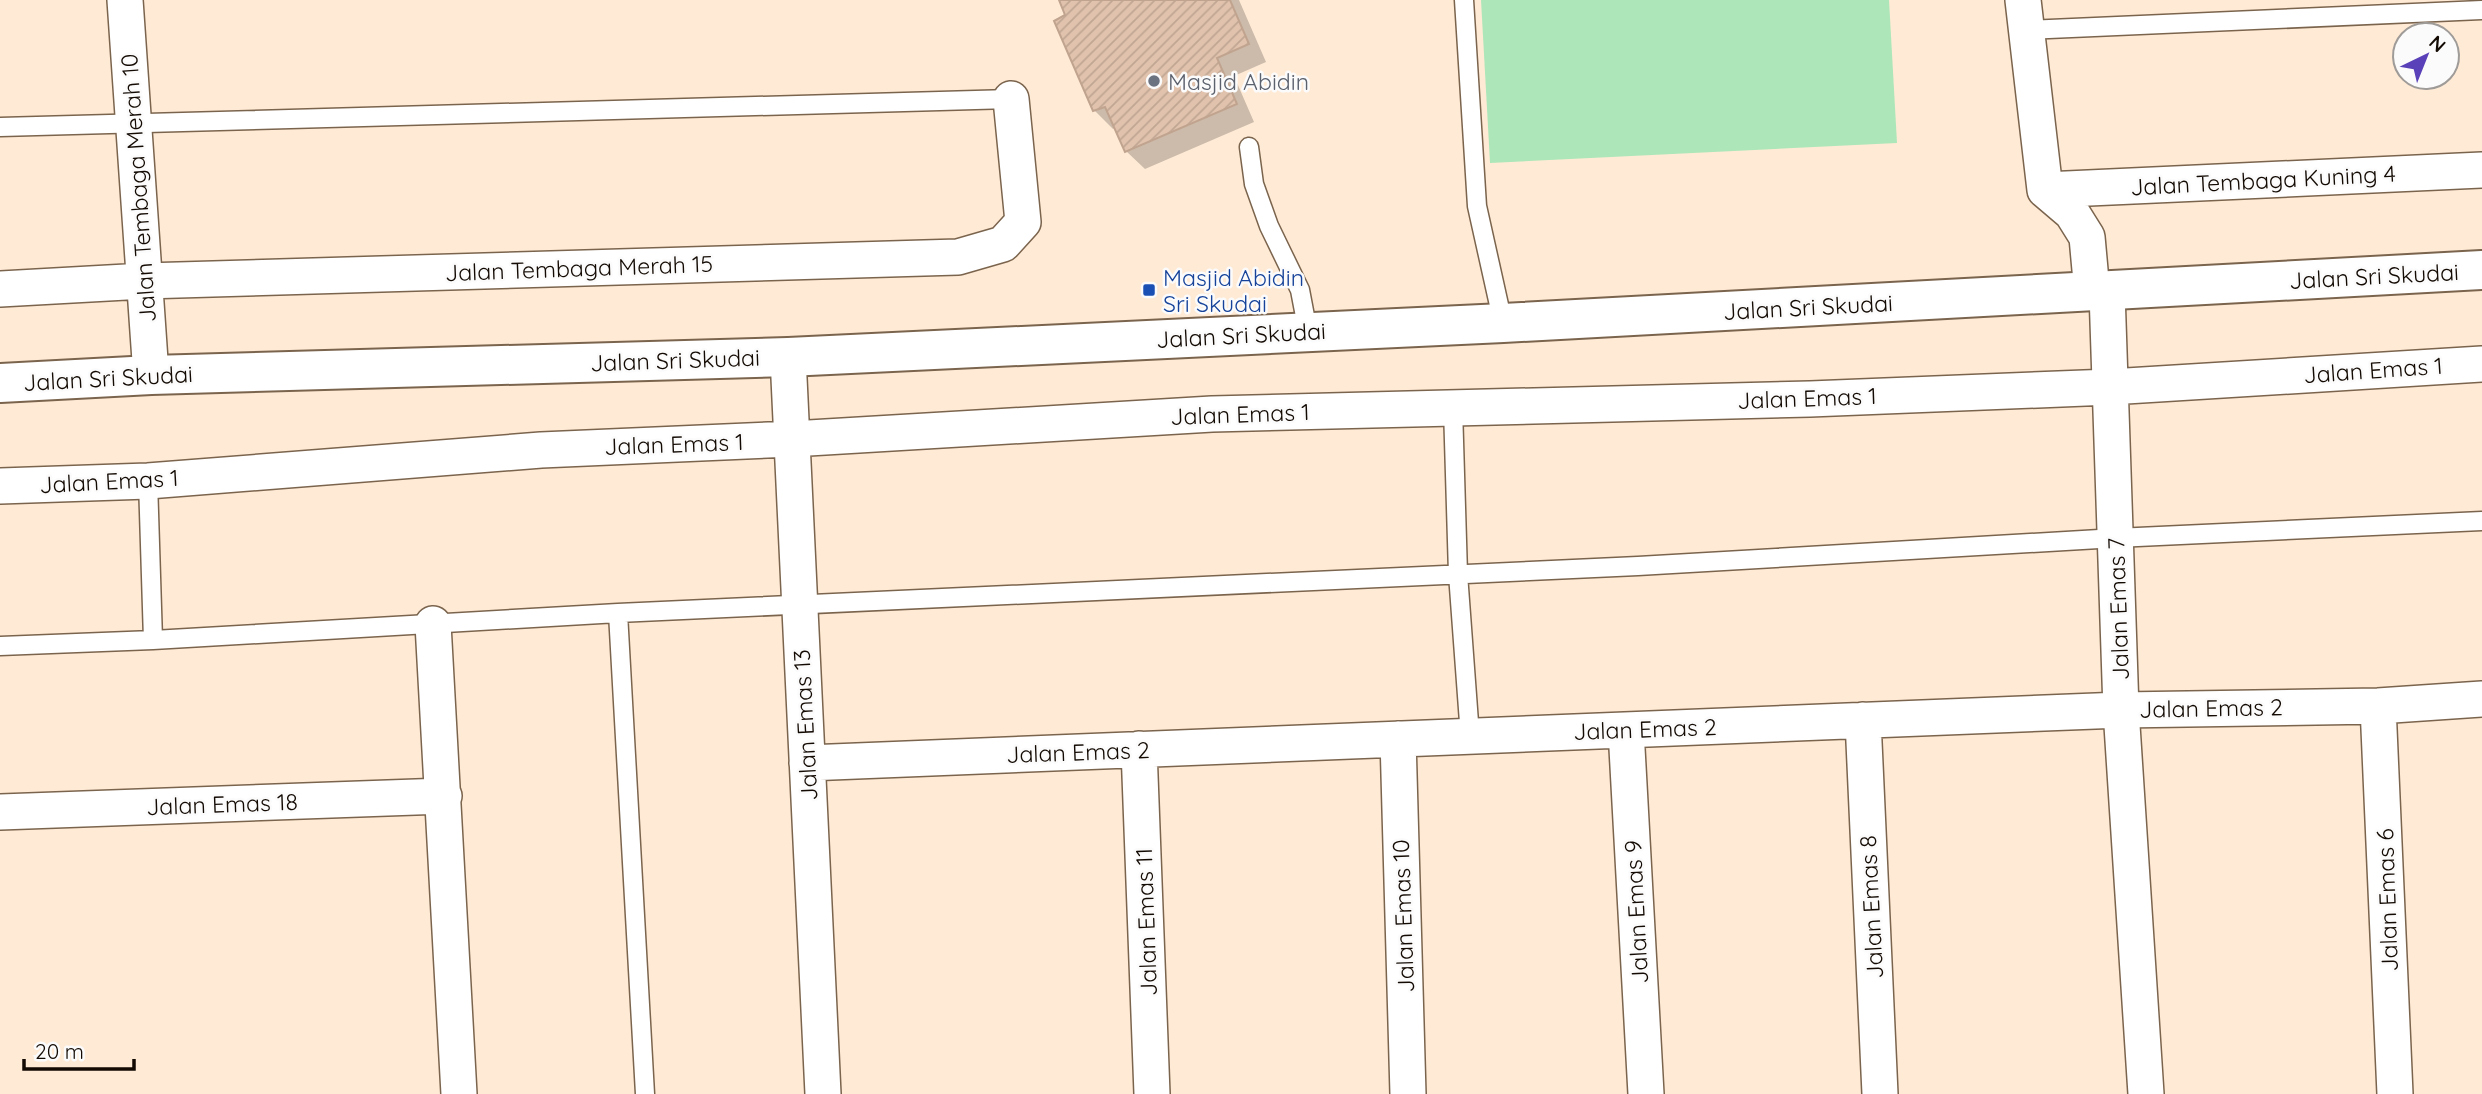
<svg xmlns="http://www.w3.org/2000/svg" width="2482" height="1094" font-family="Quicksand,sans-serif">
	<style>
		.green { fill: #ade7b9 }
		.shadow { fill: #0003 }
		.building { fill: url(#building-hatch); stroke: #c1a48f; stroke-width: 2 }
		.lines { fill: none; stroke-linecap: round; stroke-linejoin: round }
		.service-casing { stroke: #7b644d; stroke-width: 21 }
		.minor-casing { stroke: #7b644d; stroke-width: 38 }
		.tertiary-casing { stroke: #7b644d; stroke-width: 42 }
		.service { stroke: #fff; stroke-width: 18 }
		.minor { stroke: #fff; stroke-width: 35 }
		.tertiary { stroke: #fff; stroke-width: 38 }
		.worship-dot { fill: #6b7280; stroke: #fbfbfb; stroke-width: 2.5 }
		.transit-dot { fill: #1a4fb4; stroke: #fbfbfb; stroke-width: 2.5 }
		.labels { text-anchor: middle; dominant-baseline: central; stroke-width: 5; stroke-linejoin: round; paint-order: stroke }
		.worship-label { font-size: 23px; fill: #5b616d; stroke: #fbfbfb; text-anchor: start }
		.street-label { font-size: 23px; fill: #130a03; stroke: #fbfbfb }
		.transit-label { font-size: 23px; fill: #164399; stroke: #fbfbfb; text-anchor: start }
	</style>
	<defs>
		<pattern id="building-hatch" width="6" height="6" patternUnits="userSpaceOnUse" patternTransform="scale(1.75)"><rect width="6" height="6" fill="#e1c3ad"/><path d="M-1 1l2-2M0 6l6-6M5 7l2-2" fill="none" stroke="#c0a693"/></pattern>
	</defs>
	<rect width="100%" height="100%" fill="#ffead5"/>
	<path class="green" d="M 1481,0 L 1889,0 L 1897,143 L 1490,163 Z"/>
	<path class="shadow" d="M 1062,0 L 1239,0 L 1266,62 L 1234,76 L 1254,122 L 1145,169 L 1126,151 L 1116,127 L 1113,129 L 1094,110 Z"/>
	<path class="building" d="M 1059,0 L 1230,0 L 1249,44 L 1217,58 L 1237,104 L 1125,152 L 1105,107 L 1093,111 L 1054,21 L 1065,15 Z"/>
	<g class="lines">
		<defs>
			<path id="service" d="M 1464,0 L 1477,206 L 1503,323
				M 2027,30 L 2482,10
				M 0,127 L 1011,99
				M 1249,147 L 1254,184 L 1269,226 L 1300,290 L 1308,332
				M 1453,408 L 1458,574 L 1470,736
				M 148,481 L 153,640
				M 618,613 L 645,1094
				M 0,646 L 153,640 L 618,613 L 1638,566 L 2116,538 L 2482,521"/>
			<path id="minor" d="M 125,0 L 151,375
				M 2023,0 L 2045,190 L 2072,213 L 2087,237 L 2092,292
				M 2045,190 L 2482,170
				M 0,289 L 144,281 L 958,257 L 1003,244 L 1023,222 L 1011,99
				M 2107,292 L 2121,710 L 2146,1094
				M 788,357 L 823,1094
				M 0,486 L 148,481 L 541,450 L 792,439 L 1212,414 L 1810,399 L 2110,387 L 2482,364
				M 433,624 L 459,1094
				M 2378,706 L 2395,1094
				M 1863,720 L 1880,1094
				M 1626,730 L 1646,1094
				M 1398,739 L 1408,1094
				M 1139,749 L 1152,1094
				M 807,763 L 2121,710 L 2378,706 L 2482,699
				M 0,812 L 444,796"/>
			<path id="tertiary" d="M 0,383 L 151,375 L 788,357 L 1503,323 L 2482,270"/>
		</defs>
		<use href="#service" class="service-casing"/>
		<use href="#minor" class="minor-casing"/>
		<use href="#tertiary" class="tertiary-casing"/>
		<use href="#service" class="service"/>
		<use href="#minor" class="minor"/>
		<use href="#tertiary" class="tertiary"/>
	</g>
	<circle class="worship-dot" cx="1154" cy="81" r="7"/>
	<rect class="transit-dot" x="1142" y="283" width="14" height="14" rx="3.5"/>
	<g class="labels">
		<g class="worship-label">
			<text x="1168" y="81">Masjid Abidin</text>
		</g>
		<g class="street-label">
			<text transform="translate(2263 180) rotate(-3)">Jalan Tembaga Kuning 4</text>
			<text transform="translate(138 188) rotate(-94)">Jalan Tembaga Merah 10</text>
			<text transform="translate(579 268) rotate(-2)">Jalan Tembaga Merah 15</text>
			<text transform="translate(2374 276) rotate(-3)">Jalan Sri Skudai</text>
			<text transform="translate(1808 307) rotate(-3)">Jalan Sri Skudai</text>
			<text transform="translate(1241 335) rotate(-3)">Jalan Sri Skudai</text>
			<text transform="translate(675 360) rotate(-2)">Jalan Sri Skudai</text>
			<text transform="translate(2373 370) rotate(-4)">Jalan Emas 1</text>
			<text transform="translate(108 378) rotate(-3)">Jalan Sri Skudai</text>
			<text transform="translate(1807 398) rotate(-2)">Jalan Emas 1</text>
			<text transform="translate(1240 414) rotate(-2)">Jalan Emas 1</text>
			<text transform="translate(674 444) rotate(-2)">Jalan Emas 1</text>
			<text transform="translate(109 481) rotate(-3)">Jalan Emas 1</text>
			<text transform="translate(2118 609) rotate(-92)">Jalan Emas 7</text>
			<text transform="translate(2211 708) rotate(-1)">Jalan Emas 2</text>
			<text transform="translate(805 725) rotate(-93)">Jalan Emas 13</text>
			<text transform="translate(1645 729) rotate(-2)">Jalan Emas 2</text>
			<text transform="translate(1078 752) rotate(-2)">Jalan Emas 2</text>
			<text transform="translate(222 804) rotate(-2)">Jalan Emas 18</text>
			<text transform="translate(2387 900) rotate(-92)">Jalan Emas 6</text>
			<text transform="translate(1871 907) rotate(-93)">Jalan Emas 8</text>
			<text transform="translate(1636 912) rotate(-93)">Jalan Emas 9</text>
			<text transform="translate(1403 916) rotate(-92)">Jalan Emas 10</text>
			<text transform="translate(1146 922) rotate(-92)">Jalan Emas 11</text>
		</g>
		<g class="transit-label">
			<text x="1163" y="277">Masjid Abidin<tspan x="1163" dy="26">Sri Skudai</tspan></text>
		</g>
	</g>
	<g transform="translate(2426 56) rotate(43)"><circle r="33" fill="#fbfbfb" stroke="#9e9b98" stroke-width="2"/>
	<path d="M0-5L12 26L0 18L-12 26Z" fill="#5b41b9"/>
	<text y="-10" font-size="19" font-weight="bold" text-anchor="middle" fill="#130a03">N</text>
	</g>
	<path d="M24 1059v10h110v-10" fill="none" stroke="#130a03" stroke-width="3.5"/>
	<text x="35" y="1059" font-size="21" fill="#130a03" stroke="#fbfbfb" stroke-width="5" paint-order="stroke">20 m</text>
</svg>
